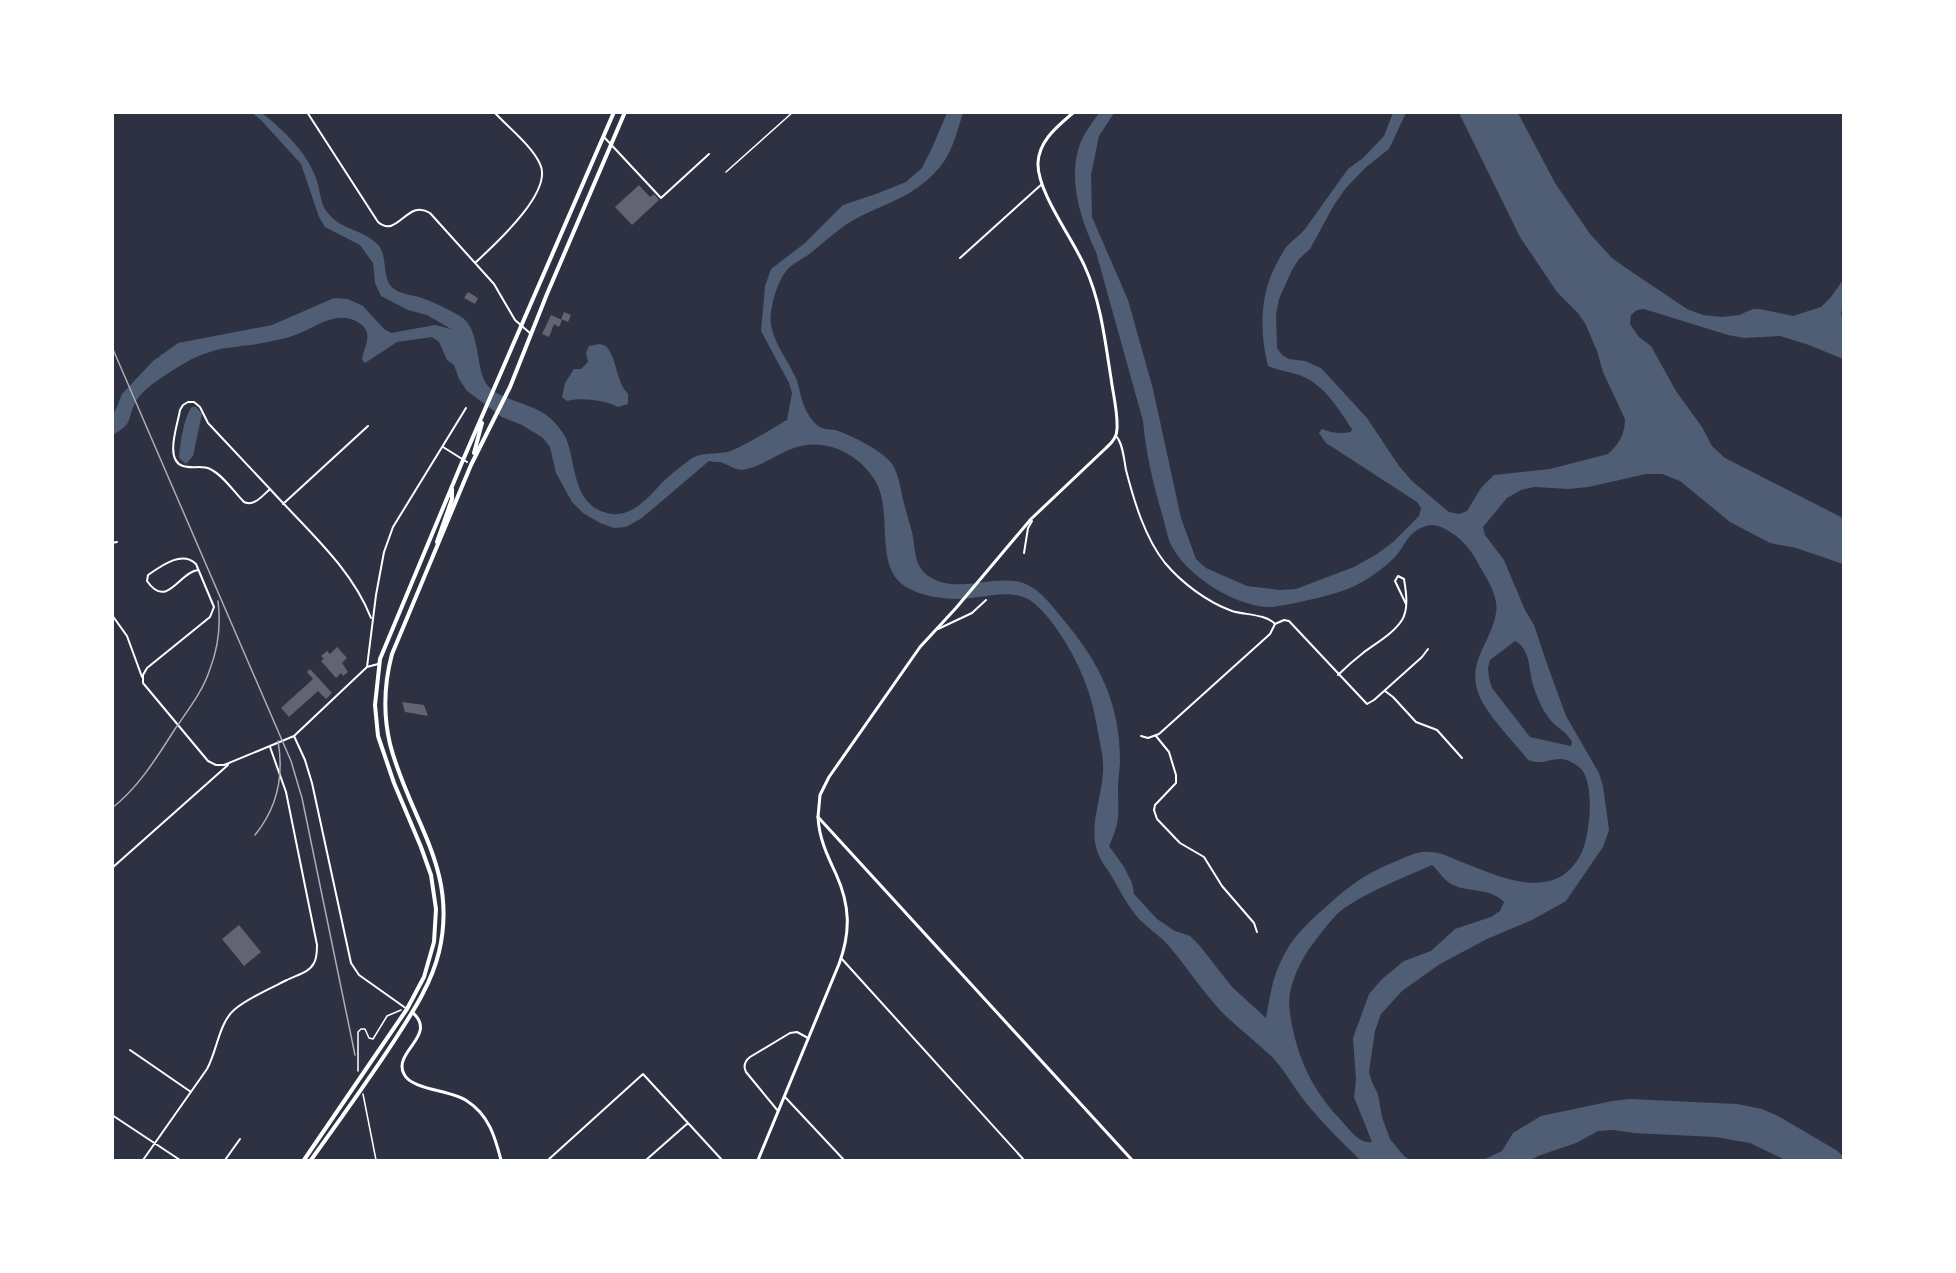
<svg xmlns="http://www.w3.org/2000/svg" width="1956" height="1273" font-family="Jost,sans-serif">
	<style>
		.water { fill: #4f5d75; fill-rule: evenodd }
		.building { fill: #626471 }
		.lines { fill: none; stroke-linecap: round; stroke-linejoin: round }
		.path { stroke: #fff; stroke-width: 1.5 }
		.service { stroke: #fff; stroke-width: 1.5 }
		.minor { stroke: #fff; stroke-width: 2 }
		.tertiary { stroke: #fff; stroke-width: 3 }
		.secondary { stroke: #fff; stroke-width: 3 }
		.trunk { stroke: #fff; stroke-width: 4 }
		.rail { stroke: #abadb3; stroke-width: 1.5 }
	</style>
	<rect width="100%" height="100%" fill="#2d3142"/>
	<path class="water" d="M 252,113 L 262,113 C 284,131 306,151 316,178 C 320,188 320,204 327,212 C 341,231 365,229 379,246 C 387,257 383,275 390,285 C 397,294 409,294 419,297 C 433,302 448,309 460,316 C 482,329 474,369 488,386 C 502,402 539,403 555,423 C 559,427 563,433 566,438 C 577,466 572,508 612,514 C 635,517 652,492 667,478 C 673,472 681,467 688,461 C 701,451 712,455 727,452 C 740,449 773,428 787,420 L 792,393 L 789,383 L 761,331 L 765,286 L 771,269 L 805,243 L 843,205 L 876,194 L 906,182 L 922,168 L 932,148 L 947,113 L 963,113 C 957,131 952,154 939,168 C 916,195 892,201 861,216 C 842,225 825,242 808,255 C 801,260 792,264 787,270 C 778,280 773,299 771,312 C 767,335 787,358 796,378 C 800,389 801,402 807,412 C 810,418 815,424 820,427 C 825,430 830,429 835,430 C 851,435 882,450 892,464 C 900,476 901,494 905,507 C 907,516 910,524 912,532 C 916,550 913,566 930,577 C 956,594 991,575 1020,582 C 1037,586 1052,605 1062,618 C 1099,662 1120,702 1120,761 C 1120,770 1118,778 1118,787 C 1118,814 1121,820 1109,846 L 1124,867 L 1132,883 L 1134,894 L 1157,919 L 1175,931 L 1190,936 L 1200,946 L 1232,987 L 1266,1018 C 1271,992 1272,977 1285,953 C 1295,934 1311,920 1327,906 C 1351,884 1368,872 1399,860 C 1409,856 1418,851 1429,852 C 1440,852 1450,857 1459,861 C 1489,872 1528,893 1560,877 C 1568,873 1577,862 1581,854 C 1590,836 1596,780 1579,767 C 1556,749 1549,768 1528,760 C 1515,743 1486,714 1479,695 C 1466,662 1491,643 1496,613 C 1499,598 1488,580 1480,567 C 1474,555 1466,543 1455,535 C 1447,530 1436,522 1426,526 C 1407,532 1406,545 1395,557 C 1383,569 1366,581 1350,588 C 1337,594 1280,608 1266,607 C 1232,604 1187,576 1171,545 C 1167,536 1165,524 1162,514 C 1153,484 1146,453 1143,421 L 1096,252 C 1081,220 1067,180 1080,144 C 1084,133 1093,122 1099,113 L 1114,113 L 1099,136 L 1091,175 L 1092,217 L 1128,300 L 1153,389 L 1181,518 L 1196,559 L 1206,568 L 1247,586 L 1280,590 L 1296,589 L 1354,567 L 1377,554 L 1393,542 L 1419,516 L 1421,508 L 1417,502 L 1326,443 L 1319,433 L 1322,429 C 1332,433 1340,434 1351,432 L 1352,429 C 1339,410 1326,387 1304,377 C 1292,372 1280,371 1268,366 C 1259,331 1260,292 1278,261 C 1281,256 1284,249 1288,245 C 1294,239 1300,235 1305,229 L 1348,169 L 1363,158 L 1384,136 L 1393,113 L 1406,113 L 1389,149 L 1365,168 L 1346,188 L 1334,205 L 1310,249 L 1299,259 L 1292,270 L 1279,299 L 1276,314 L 1277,348 L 1282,355 L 1289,359 L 1305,361 L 1321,368 L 1367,418 L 1399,466 L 1412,481 L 1449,512 L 1459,514 L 1467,511 L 1481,488 L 1494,475 L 1550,469 L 1608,454 C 1619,444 1625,434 1625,419 L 1603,372 L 1597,351 L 1585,323 L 1577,312 L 1557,292 L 1520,237 L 1459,113 L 1518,113 L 1555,183 L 1590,234 L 1612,258 L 1626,268 L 1687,309 L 1703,315 L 1722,317 L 1739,315 L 1753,309 L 1760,309 L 1793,316 L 1821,307 L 1831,297 L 1843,280 L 1843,307 L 1841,313 L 1843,321 L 1843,359 L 1809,345 L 1780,336 L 1744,338 L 1728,335 L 1644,309 L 1637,310 L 1631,315 L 1630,324 L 1639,337 L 1651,346 L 1676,391 L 1702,427 L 1712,446 L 1725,458 L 1843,518 L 1843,564 L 1796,548 L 1770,543 L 1730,522 L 1680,481 L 1662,474 L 1646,474 L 1588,487 L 1569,489 L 1534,487 L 1521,490 L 1507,498 L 1483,527 L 1485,535 L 1504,560 L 1525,610 L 1534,625 L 1546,661 L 1566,716 L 1599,773 L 1603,786 L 1609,830 L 1603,847 L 1566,901 L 1532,920 L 1487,939 L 1440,964 L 1402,991 L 1381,1014 L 1375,1031 L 1369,1072 L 1372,1082 L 1378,1094 L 1382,1117 L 1390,1139 L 1404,1156 L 1410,1160 L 1360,1160 C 1341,1141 1321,1122 1303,1099 C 1293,1086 1285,1071 1274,1059 C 1254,1039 1230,1023 1213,1002 C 1197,984 1184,963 1168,945 C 1159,935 1148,928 1139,919 C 1126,904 1119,888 1109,872 C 1106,867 1102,863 1100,858 C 1086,830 1102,801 1103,771 C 1104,758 1100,745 1098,732 C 1096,722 1094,710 1091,700 C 1083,669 1059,625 1035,604 C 1014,586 985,598 960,599 C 942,599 921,596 906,587 C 872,566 895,510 874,479 C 858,454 827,438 797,447 C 780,452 764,465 747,469 C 736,472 730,465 720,462 C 717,462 713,462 709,461 L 642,518 L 626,527 L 614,528 L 600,523 L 583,513 L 572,502 L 556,473 L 550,447 L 543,438 L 522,425 L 502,417 L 467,391 L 459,379 L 454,365 L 447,360 L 439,342 L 432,337 L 397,342 L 365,363 L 362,360 C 363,349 373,336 363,326 C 356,319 346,317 337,318 C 319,321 304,334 286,338 C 271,341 256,345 241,346 C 230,348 220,348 210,352 C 192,357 176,368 161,378 C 152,384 140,393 135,403 C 126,422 134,422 113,435 L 113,414 L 117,407 L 122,394 L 153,361 L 178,343 L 272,325 L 334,298 L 348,299 L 363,306 L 384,329 L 391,333 L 435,325 L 451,329 L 427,315 L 408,310 L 381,296 L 375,283 L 373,263 L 360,245 L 325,227 L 319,217 L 301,164 L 260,119 ZM 1515,641 C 1532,650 1528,672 1534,688 C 1538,700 1544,713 1552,722 C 1559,729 1567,732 1572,742 L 1571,746 L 1530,737 L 1492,688 L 1489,678 L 1488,668 L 1490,660 ZM 1432,865 C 1440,872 1443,880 1453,885 C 1471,893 1489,887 1504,902 L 1500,911 L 1491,917 L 1455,929 L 1431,951 L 1404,961 L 1382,979 L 1369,994 L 1353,1038 L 1356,1080 L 1354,1097 L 1372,1142 C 1359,1145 1347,1126 1338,1117 C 1313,1090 1299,1061 1292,1025 C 1290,1014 1288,1003 1290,993 C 1294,972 1305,953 1318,937 C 1327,926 1335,914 1346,907 C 1373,889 1403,878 1432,865 Z
		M 600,344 L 606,346 C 618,360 615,380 628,394 L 628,404 L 618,407 C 606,400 580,397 567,401 L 562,397 L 565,383 L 574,369 L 581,369 L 588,362 L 586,353 L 589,346 Z
		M 192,407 L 196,407 L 202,414 L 193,456 L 186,464 L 179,458 C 180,445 184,416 192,407 Z
		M 1630,1099 L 1737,1104 L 1762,1109 L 1778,1116 L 1836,1150 L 1843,1156 L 1843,1160 L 1785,1160 L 1750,1143 L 1715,1137 L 1634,1133 L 1613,1130 L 1598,1131 L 1576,1143 L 1538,1156 L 1531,1160 L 1483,1160 L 1502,1151 L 1513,1133 L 1541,1116 L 1612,1101 Z"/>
	<path class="building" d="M 639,185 L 650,197 L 654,194 L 659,200 L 632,225 L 615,207 Z
		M 468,292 L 478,298 L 475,304 L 464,298 Z
		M 564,312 L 571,315 L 568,322 L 561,319 Z
		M 551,315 L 562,320 L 559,327 L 554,324 L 549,337 L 542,334 Z
		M 337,647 L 347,658 L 342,663 L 348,672 L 343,676 L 341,673 L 336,678 L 321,661 L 324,659 L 321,656 L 327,651 L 330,654 Z
		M 310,669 L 332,693 L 326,699 L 318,691 L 289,717 L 281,708 L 313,679 L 307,672 Z
		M 402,702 L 424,705 L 428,716 L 405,712 Z
		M 239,925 L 261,952 L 244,966 L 222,939 Z"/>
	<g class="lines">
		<path class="path" d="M 358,1071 L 358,1032 L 361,1029 L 365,1029 L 369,1038 L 373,1039 L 387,1016 L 401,1010
			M 363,1094 L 376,1160"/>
		<path class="service" d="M 726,172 L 793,112"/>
		<path class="minor" d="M 307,112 L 378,222 C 398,239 407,198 430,213 L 494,284 L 515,320 L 531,334
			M 604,137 L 661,198 L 709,154
			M 960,258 L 1042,184
			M 475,263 C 494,245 554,192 540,164 C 532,146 508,127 494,112
			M 188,402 L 194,402 L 200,407 L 208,423 L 270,489 C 262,496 254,507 244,502 C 234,492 223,475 210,469 C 202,465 192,469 183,466 C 164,460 178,424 180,410 L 183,405 Z
			M 1116,436 C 1123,443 1124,460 1126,470 C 1134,501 1145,538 1165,563 C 1182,583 1207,602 1232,611 C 1245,615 1266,614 1275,624 L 1270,634 L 1159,734 L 1148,738 L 1141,736
			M 443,447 L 467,462
			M 270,489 C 306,529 351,567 371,618
			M 283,504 L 368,426
			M 112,543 L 117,542
			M 1024,553 L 1028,528 L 1032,521
			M 198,570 C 179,572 167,610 147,581 L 148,575 C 161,566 182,550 196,564 L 214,607 L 210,617 L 147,668 L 143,675 L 143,683 L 208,761 L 216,765 L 224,765 L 294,736 L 367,667 L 376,595 L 384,552 L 393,527 L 466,408
			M 112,615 L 127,636 L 142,677
			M 1275,624 L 1284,620 L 1289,621 L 1367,704 L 1374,700 L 1422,657 L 1428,649
			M 938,629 L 972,613 L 986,600
			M 367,667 L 378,664
			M 1338,675 C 1346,667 1354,660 1363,653 C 1376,643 1393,634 1402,620 C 1409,609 1406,591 1404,579 L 1398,576 L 1395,581 L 1406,604
			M 1385,691 L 1393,697 L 1416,722 L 1437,730 L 1462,758
			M 294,736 L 305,760 L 312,783 L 351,963 L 359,975 L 407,1009
			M 1156,736 L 1169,752 L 1176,775 L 1176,783 L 1155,805 L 1154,810 L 1157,819 L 1180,843 L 1204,857 L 1222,886 L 1254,923 L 1257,932
			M 112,868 L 228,765
			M 841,958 L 1024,1160
			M 130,1050 L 191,1092
			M 785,1097 L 844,1160
			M 778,1111 L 746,1072 C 743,1066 745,1061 750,1057 L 790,1033 L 797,1032 L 808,1038
			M 112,1115 L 180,1160
			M 143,1160 L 207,1069 C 217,1051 219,1023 234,1010 C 246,999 271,988 287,980 C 296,975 309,973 314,963 C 317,958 317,951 317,945 L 286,792 L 270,747
			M 225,1160 L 240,1139
			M 548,1160 L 643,1074 L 722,1160
			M 646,1160 L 688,1123"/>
		<path class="tertiary" d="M 412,1012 C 439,1035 392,1052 404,1074 C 411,1090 452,1090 467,1101 C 489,1115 495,1137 501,1160
			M 758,1160 L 839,964 C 851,932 850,905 836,874 C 827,855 819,838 818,817"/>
		<path class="secondary" d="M 1074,112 C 1058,126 1039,140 1038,163 C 1037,192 1073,239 1085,267 C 1101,302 1105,341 1111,378 C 1113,394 1118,412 1117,429 C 1117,437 1112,443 1106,448 L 1031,519 L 956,608 L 920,647 L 829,777 L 820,795 L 818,817 L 1132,1160"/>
		<path class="trunk" d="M 474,453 L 482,423
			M 437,542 L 452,499 L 452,489
			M 304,1160 L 407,1009 L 424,977 L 434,942 L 436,909 L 431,875 L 421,847 L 394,783 L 378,736 L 375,705 L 380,659 L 463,460 L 614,112
			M 311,1160 C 339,1121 368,1081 394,1041 C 412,1013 431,985 439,952 C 459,868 409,819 390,744 C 383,714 384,684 392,654 L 471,465 L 510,387 L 547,294 L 625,112"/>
		<path class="rail" d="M 112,347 L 291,761 L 302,798 L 355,1055
			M 112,808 C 139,787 157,757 175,729 C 188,710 203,691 210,669 C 218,648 221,624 218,601
			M 255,835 C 277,808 284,775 278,741"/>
	</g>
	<rect width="1956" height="1273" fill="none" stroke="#ffffff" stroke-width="228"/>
</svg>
